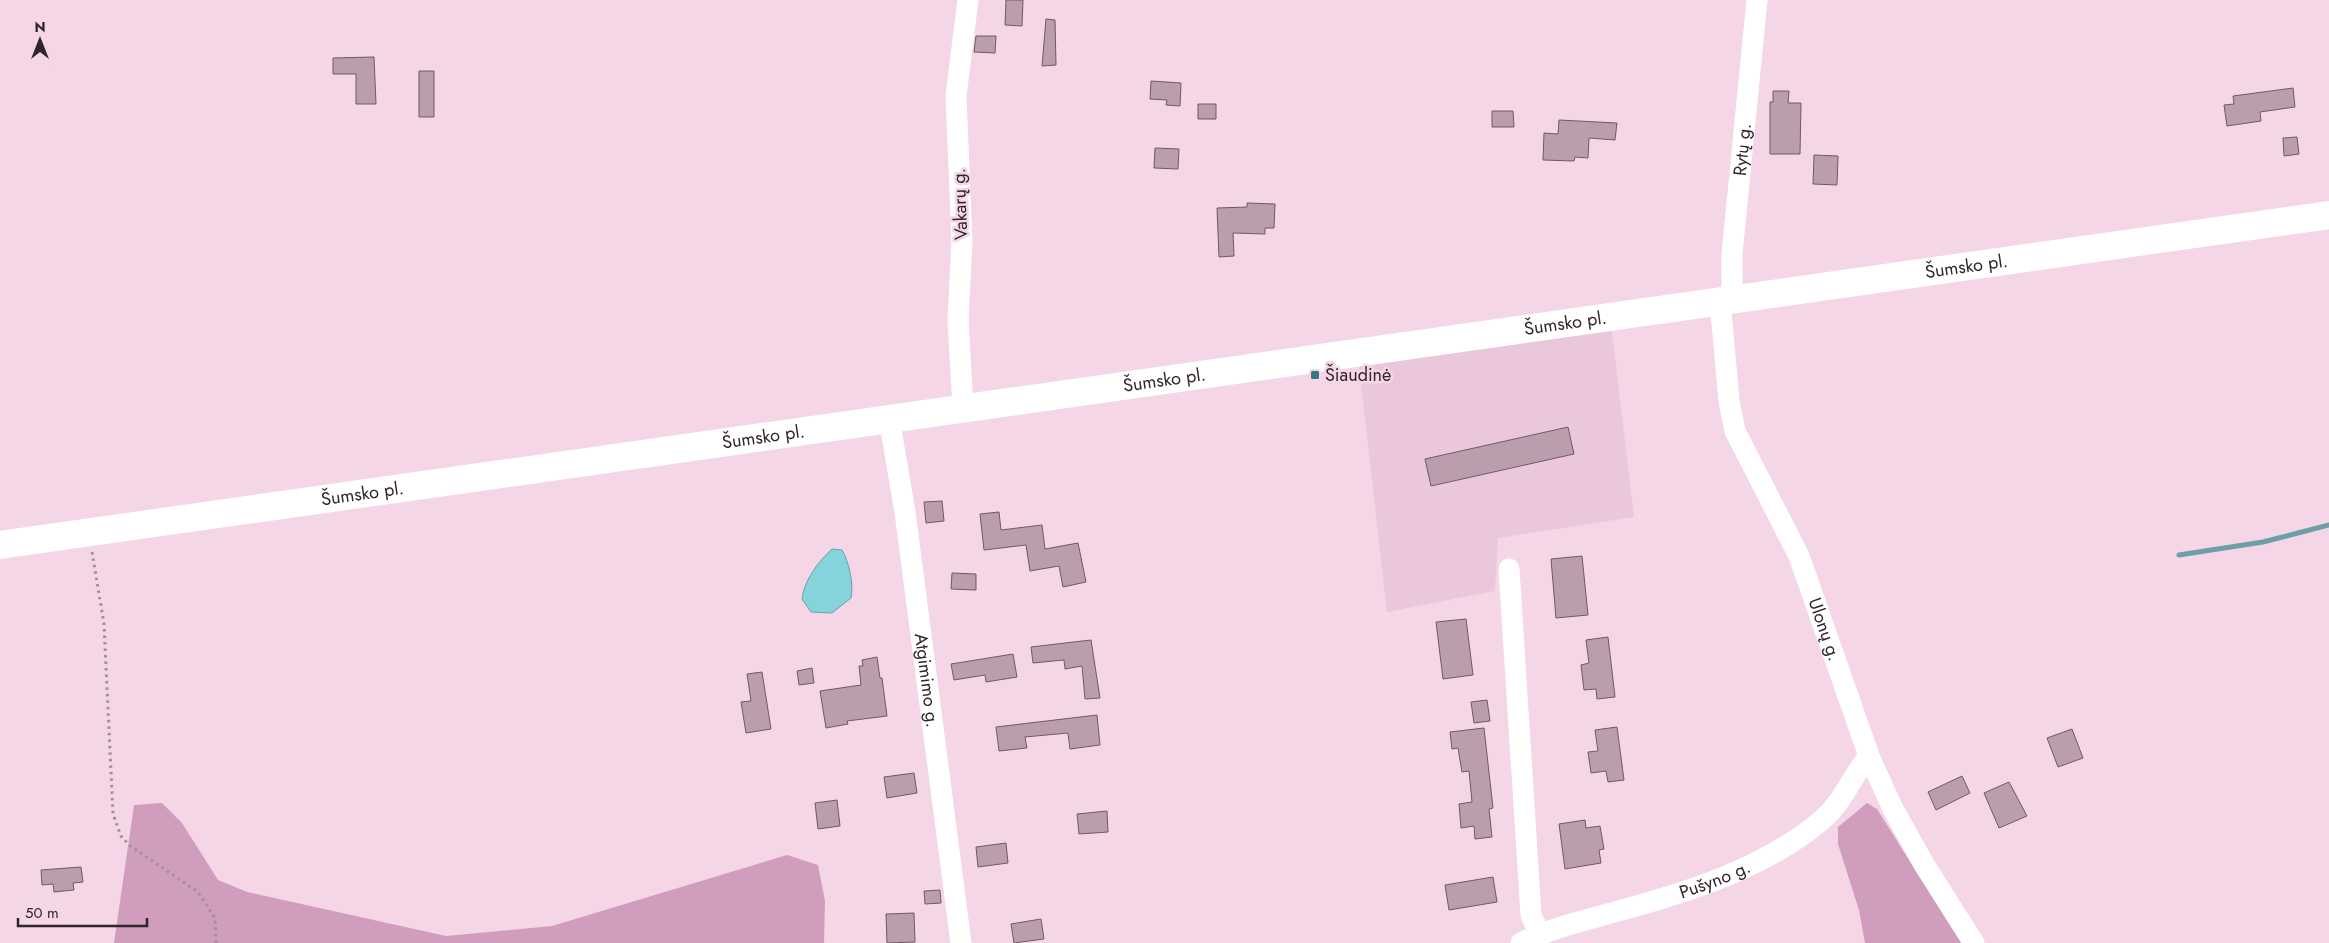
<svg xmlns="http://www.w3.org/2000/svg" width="2329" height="943" font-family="Jost,sans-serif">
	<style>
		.built { fill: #ebc7dc }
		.green { fill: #d09dbc }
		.water { fill: #86d4db; stroke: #6ca0a6 }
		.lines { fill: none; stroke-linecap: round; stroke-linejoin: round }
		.stream { stroke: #6ca0a6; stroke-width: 5 }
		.building { fill: #ba9eae; stroke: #715867 }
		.path { stroke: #a48e9a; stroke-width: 3; stroke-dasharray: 2.5 4; stroke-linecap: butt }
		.minor { stroke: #fff; stroke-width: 21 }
		.major { stroke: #fff; stroke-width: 28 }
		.poi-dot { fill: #327a81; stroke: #f4d6e7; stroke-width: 2 }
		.labels { text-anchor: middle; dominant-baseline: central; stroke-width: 5; stroke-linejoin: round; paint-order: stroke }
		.street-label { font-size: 18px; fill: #30252b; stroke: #f4d6e7 }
		.poi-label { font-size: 18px; fill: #30252b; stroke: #f4d6e7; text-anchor: start }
	</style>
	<rect width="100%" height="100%" fill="#f4d6e7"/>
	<path class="built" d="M 1611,324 L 1634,517 L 1498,538 L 1495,591 L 1387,612 L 1358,358 Z"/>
	<path class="green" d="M 162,803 L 182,823 L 218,880 L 247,892 L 446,936 L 552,926 L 787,855 L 818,865 L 825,901 L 824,943 L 114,943 L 134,805 Z
		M 1867,803 L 1877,809 L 1961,943 L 1865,943 L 1859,910 L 1838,844 L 1838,827 Z"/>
	<path class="water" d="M 832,549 L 842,550 C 849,562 854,584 851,598 L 832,613 L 811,612 L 802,599 C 804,580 819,561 832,549 Z"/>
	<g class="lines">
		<path class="stream" d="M 2179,555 L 2263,542 L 2329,525"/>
	</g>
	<path class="building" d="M 1006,0 L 1023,0 L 1022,26 L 1005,25 Z
		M 1046,19 L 1055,20 L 1056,65 L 1042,66 Z
		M 976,36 L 996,36 L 995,53 L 974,52 Z
		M 374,57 L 376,104 L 356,104 L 356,74 L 333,74 L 333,58 Z
		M 419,71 L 434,71 L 434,117 L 419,117 Z
		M 1151,81 L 1181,83 L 1180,106 L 1166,105 L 1167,100 L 1150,99 Z
		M 2293,88 L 2295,107 L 2260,112 L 2261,121 L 2227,126 L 2224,105 L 2234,104 L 2233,96 Z
		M 1773,91 L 1789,91 L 1788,103 L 1801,103 L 1800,154 L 1770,154 L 1770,102 L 1773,102 Z
		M 1198,104 L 1216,104 L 1216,119 L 1198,119 Z
		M 1492,111 L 1513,111 L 1514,127 L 1492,127 Z
		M 1559,120 L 1617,123 L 1615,140 L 1589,138 L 1588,158 L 1575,157 L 1574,161 L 1543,160 L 1544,133 L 1558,134 Z
		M 2297,137 L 2299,154 L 2284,156 L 2283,138 Z
		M 1155,148 L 1179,149 L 1178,169 L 1154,168 Z
		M 1814,155 L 1838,156 L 1837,185 L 1813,184 Z
		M 1247,203 L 1275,204 L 1274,228 L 1265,228 L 1265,234 L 1233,233 L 1234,256 L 1219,257 L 1217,208 L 1247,207 Z
		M 1568,427 L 1574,454 L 1431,486 L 1425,459 Z
		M 942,501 L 944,521 L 926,523 L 924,502 Z
		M 999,512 L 1001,530 L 1042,525 L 1045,549 L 1078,543 L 1086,582 L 1063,587 L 1059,566 L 1030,571 L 1026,545 L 984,550 L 980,514 Z
		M 1582,556 L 1588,615 L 1556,618 L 1551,559 Z
		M 952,573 L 976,574 L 976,590 L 951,589 Z
		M 1466,619 L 1473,675 L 1443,679 L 1436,622 Z
		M 1608,637 L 1615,697 L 1597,699 L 1596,689 L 1584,690 L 1581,665 L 1589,663 L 1586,640 Z
		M 1091,640 L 1100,698 L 1085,699 L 1082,666 L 1065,669 L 1064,660 L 1033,663 L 1031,647 Z
		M 1013,654 L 1017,677 L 986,682 L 985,675 L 954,680 L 951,664 Z
		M 877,657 L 880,678 L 882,678 L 887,716 L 847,721 L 848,724 L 826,728 L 820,691 L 861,685 L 859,666 L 863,666 L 862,660 Z
		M 812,668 L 814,683 L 799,685 L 797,671 Z
		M 762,672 L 771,729 L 746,733 L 741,702 L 751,701 L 747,674 Z
		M 1487,700 L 1490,721 L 1474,723 L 1471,702 Z
		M 1097,715 L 1100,745 L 1070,749 L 1068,733 L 1025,737 L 1027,748 L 999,751 L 996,727 Z
		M 1617,727 L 1624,780 L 1608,782 L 1606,771 L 1591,773 L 1588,752 L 1598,751 L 1595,730 Z
		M 1484,728 L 1493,808 L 1489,809 L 1492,837 L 1475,839 L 1474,826 L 1461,828 L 1459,804 L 1472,802 L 1469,771 L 1462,772 L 1458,748 L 1452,749 L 1450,732 Z
		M 2072,729 L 2083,758 L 2058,767 L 2047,738 Z
		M 914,773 L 917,793 L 887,798 L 884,777 Z
		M 1962,776 L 1970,793 L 1936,810 L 1928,792 Z
		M 2009,782 L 2027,816 L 1999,828 L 1984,793 Z
		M 837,800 L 840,826 L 818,829 L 815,803 Z
		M 1107,811 L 1108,832 L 1079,834 L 1077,814 Z
		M 1585,820 L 1586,828 L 1600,826 L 1604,849 L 1599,850 L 1601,863 L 1565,869 L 1559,824 Z
		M 1006,843 L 1008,863 L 978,867 L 976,847 Z
		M 81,867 L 83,882 L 73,883 L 74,890 L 54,892 L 53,884 L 42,885 L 41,870 Z
		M 1493,877 L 1497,902 L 1449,910 L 1445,885 Z
		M 940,890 L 941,903 L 925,904 L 924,891 Z
		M 914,913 L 915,942 L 887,943 L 886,914 Z
		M 1041,919 L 1044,939 L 1014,943 L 1011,924 Z"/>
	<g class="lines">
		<path class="path" d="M 92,552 L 104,624 L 113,814 L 121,836 L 129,845 L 198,892 L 215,918 L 216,943"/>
		<g class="minor">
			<path id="s1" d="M 1732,299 L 1732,254 L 1757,0"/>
			<path id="s2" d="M 1720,300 L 1729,401 L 1735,431 L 1799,556 L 1869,756 L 1893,809 L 1925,866 L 1974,943"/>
			<path d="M 963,408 L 958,320 L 962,241 L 956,96 L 968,0"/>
			<path id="s3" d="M 889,418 L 905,512 L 961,943"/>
			<path d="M 1509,569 L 1531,915 L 1540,936"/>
			<path id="s4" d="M 1521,943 C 1551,928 1586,920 1618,911 C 1689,892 1765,868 1822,820 C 1844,801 1851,777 1869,756"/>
		</g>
		<path class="major" id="s5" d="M 0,545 L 2329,215"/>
	</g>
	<rect class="poi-dot" x="1310" y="370" width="10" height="10" rx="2.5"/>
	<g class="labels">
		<g class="street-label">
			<text stroke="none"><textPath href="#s1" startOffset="150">Rytų g.</textPath></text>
			<text transform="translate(960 204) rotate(-92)">Vakarų g.</text>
			<text stroke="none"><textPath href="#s5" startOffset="1986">Šumsko pl.</textPath></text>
			<text stroke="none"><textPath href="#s5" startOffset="1581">Šumsko pl.</textPath></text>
			<text stroke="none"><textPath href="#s5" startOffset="1176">Šumsko pl.</textPath></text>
			<text stroke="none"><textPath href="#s5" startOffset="771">Šumsko pl.</textPath></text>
			<text stroke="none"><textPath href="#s5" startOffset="366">Šumsko pl.</textPath></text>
			<text stroke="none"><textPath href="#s2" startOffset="350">Ulonų g.</textPath></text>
			<text stroke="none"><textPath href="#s3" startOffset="265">Atgimimo g.</textPath></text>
			<text stroke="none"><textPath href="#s4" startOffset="204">Pušyno g.</textPath></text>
		</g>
		<g class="poi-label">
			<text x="1325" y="375">Šiaudinė</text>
		</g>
	</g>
	<g transform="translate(40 40)" stroke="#f4d6e7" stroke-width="4" paint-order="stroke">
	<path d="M0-4L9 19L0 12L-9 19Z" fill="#30252b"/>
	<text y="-8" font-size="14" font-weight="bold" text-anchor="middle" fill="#30252b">N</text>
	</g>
	<path d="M18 918v8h129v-8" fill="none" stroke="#30252b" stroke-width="2.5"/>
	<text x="25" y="918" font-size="15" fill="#30252b" stroke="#f4d6e7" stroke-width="4" paint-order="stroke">50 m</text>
</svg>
